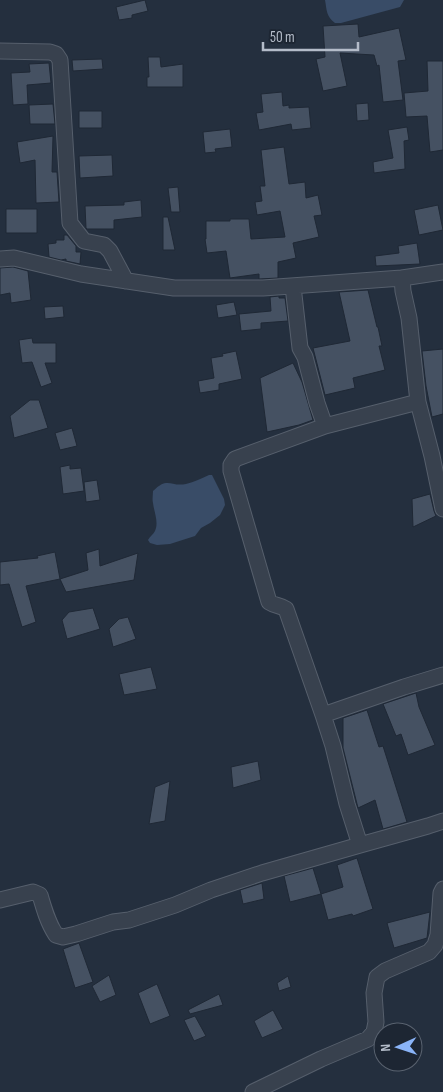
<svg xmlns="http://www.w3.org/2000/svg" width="443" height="1092" font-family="'Sofia Sans Condensed',sans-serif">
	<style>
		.water { fill: #394c67 }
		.building { fill: #455162; stroke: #1f2835 }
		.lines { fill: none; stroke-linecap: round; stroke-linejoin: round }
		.minor-casing { stroke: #565f6c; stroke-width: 17 }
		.minor { stroke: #38414e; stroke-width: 15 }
	</style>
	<rect width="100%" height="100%" fill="#242f3e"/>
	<path class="water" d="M 325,0 L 404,0 L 400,7 L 341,23 L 335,23 C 326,16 327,11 325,0 Z
		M 209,475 L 212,475 L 224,499 L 225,505 L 220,515 L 210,523 L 201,528 L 195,536 L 170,544 L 157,545 L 150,543 L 148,540 C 150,536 153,535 155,531 C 159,522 154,512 153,503 C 152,499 153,495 153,491 C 168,476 170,487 186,484 C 194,482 202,478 209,475 Z"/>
	<path class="building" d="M 145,0 L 148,11 L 132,15 L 132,18 L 119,20 L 116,7 Z
		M 358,24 L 359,37 L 399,28 L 406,60 L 398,61 L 403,100 L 383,102 L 379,65 L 377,66 L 374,55 L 340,53 L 347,86 L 323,91 L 316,59 L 325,57 L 323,26 Z
		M 148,57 L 160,57 L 161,67 L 183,64 L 183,87 L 147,87 L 147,77 L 149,77 Z
		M 102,59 L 103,69 L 73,71 L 72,60 Z
		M 427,61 L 443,61 L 443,150 L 430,152 L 427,116 L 406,117 L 404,93 L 428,91 Z
		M 49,63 L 51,83 L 27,85 L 28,104 L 13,105 L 11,73 L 30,72 L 29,64 Z
		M 282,92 L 283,106 L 289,105 L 289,108 L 309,107 L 311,128 L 292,130 L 291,124 L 259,130 L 256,113 L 263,112 L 261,94 Z
		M 368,103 L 369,120 L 357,121 L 356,104 Z
		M 53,104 L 55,124 L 30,124 L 29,105 Z
		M 79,111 L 102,111 L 102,128 L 79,128 Z
		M 407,127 L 409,140 L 404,141 L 405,169 L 374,173 L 373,162 L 393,158 L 388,130 Z
		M 230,129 L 232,147 L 215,149 L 216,152 L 205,153 L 203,132 Z
		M 53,136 L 52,172 L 57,172 L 59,202 L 36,203 L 35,160 L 20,163 L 17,142 Z
		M 284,147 L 289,184 L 305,182 L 306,198 L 318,195 L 322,215 L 314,216 L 319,237 L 293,243 L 296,258 L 278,262 L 278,278 L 259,279 L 259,274 L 230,278 L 226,251 L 207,253 L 205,239 L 206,239 L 206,221 L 230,221 L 230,219 L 249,219 L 251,239 L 285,237 L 280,211 L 257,215 L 255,202 L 262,201 L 260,186 L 265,186 L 261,150 Z
		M 112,155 L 113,176 L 80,178 L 79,156 Z
		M 178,187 L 180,212 L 171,212 L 168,188 Z
		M 141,200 L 142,217 L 114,220 L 114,229 L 87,229 L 86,228 L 85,206 L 124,205 L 124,202 Z
		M 438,205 L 443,230 L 419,235 L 414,210 Z
		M 6,209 L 37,209 L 37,233 L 6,233 Z
		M 163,217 L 168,217 L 175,250 L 163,250 Z
		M 64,235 L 67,235 L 76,246 L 76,252 L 81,252 L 80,264 L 66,261 L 66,259 L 61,260 L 49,257 L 48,244 L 56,243 L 56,240 L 64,240 Z
		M 417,243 L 420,264 L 376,266 L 375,256 L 399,253 L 398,246 Z
		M 13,267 L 28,271 L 31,300 L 11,303 L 10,293 L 0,295 L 0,268 Z
		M 368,290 L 377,327 L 378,327 L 382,346 L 379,346 L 385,370 L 353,378 L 355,388 L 325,395 L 313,348 L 350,341 L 339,292 Z
		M 279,296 L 279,298 L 285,298 L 288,321 L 261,323 L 261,329 L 241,331 L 239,314 L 271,311 L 270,297 Z
		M 234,302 L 237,315 L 218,318 L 216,305 Z
		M 63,306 L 64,317 L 45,319 L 44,307 Z
		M 32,338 L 33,343 L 56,343 L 56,363 L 45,363 L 52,383 L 41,387 L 32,362 L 22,363 L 19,340 Z
		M 443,349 L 443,414 L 432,417 L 426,386 L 422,351 Z
		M 236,351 L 242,379 L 219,384 L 219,390 L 200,393 L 198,381 L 214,378 L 211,358 L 223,356 L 222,354 Z
		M 293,363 L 302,382 L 313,420 L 299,425 L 267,432 L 260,378 Z
		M 30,400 L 39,400 L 48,428 L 14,438 L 10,416 Z
		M 72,428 L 77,446 L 60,450 L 55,433 Z
		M 70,465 L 70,469 L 81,468 L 84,491 L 63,494 L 60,467 Z
		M 97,480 L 100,500 L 86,502 L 84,482 Z
		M 430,494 L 434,511 L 436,516 L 413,527 L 412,499 Z
		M 99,549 L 100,566 L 138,553 L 134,580 L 66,592 L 60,579 L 88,570 L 86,553 Z
		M 55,552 L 60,579 L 26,586 L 36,622 L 22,627 L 9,584 L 0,585 L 0,562 L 38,558 L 37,556 Z
		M 93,608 L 100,629 L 67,639 L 62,620 L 69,612 Z
		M 128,617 L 136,639 L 113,647 L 109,629 L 119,619 Z
		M 151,667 L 157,689 L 124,695 L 119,674 Z
		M 416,693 L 419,707 L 435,745 L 408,755 L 401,734 L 396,736 L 383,704 Z
		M 367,710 L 379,747 L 383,746 L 407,822 L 383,829 L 375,800 L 358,808 L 343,748 L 343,718 Z
		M 258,761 L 261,780 L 233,788 L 231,767 Z
		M 170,781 L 165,821 L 149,824 L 155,787 Z
		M 357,858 L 373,909 L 353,916 L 352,914 L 328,920 L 321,894 L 343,887 L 337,865 Z
		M 313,868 L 321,894 L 290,902 L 284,876 Z
		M 262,883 L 264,899 L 243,904 L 240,890 Z
		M 430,912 L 427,938 L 394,948 L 387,923 Z
		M 79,943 L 93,982 L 75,988 L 63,949 Z
		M 109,975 L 116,995 L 100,1002 L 92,986 Z
		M 288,976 L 291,987 L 279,991 L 277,983 Z
		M 157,984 L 170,1016 L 150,1024 L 138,993 Z
		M 219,994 L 223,1005 L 190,1014 L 188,1010 Z
		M 273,1010 L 283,1029 L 262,1038 L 254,1021 Z
		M 195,1016 L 206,1036 L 194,1041 L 184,1020 Z"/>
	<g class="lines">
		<defs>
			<path id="minor" d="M 0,51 L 50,52 L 56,54 L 60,60 L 70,223 L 84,241 L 104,245 L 110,251 L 126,281
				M 0,259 L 14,258 L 81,274 L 174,288 L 263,288 L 402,278
				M 443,272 L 402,278 L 403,291 L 409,318 L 418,402 L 432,456 L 443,509
				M 293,286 L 300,348 L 305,357 L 317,403 L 325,426
				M 323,715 L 286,609 C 280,605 275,606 269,602 L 231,471 L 231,465 L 235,459 L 325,426 L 418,402
				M 360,845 L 428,826 L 443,821
				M 0,900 L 33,892 L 40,895 C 44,909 48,923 56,935 L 63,937 L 76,934 L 113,922 L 129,920 L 175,905 L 211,890 L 262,873 L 360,845 L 347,804 L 333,746 L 323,715 L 404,687 L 443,675
				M 253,1092 L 321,1059 L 368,1039 L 374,1032 L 376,1022 L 374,993 L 377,977 L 385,971 L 429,952 L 435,945 L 438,935 L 441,893 L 443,889"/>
		</defs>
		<use href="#minor" class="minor-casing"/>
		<use href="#minor" class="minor"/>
	</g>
	<g transform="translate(398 1047) rotate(267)"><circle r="24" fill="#1d2633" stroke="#59626f"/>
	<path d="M0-4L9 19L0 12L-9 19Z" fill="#8ab4f8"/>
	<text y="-8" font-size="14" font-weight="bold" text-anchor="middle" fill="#b4bcc9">N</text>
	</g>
	<path d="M263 42v8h95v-8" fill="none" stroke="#b4bcc9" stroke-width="2.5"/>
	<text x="270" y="42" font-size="15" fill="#b4bcc9" stroke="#1d2633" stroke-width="4" paint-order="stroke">50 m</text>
</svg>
